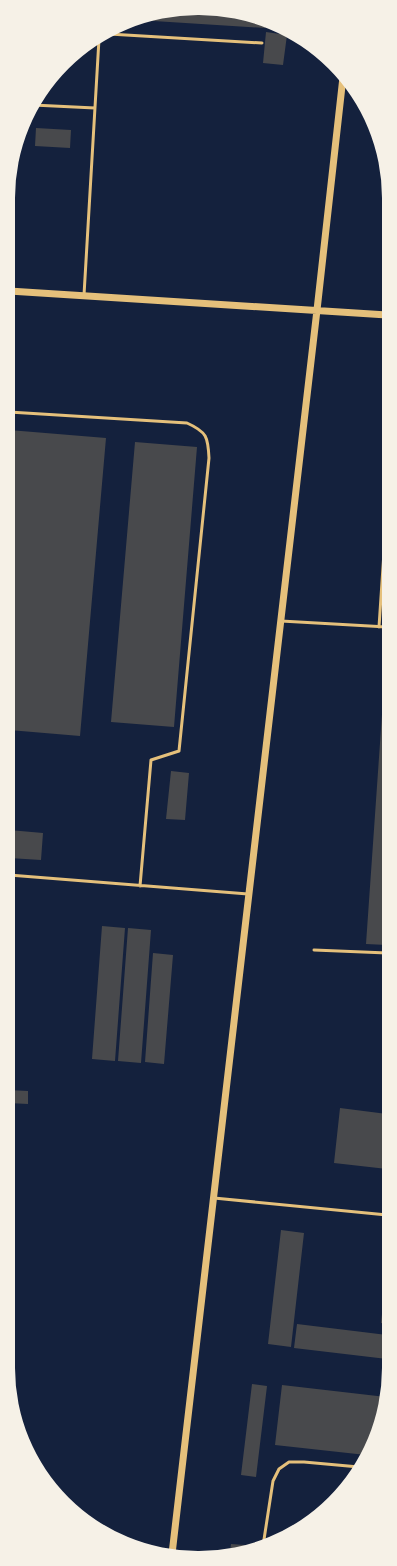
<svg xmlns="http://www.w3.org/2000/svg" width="397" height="1566" font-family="Arial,sans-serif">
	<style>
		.building { fill: #48494c }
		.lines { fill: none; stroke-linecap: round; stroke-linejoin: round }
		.service { stroke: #e5c07b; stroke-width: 3 }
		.tertiary { stroke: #e5c07b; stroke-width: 7 }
	</style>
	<rect width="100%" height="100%" fill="#14213d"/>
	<path class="building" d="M 224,10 L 266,23 L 265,28 L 138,20 L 149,14 Z
		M 266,32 L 287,35 L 283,65 L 263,63 Z
		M 36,128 L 71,130 L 70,148 L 35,146 Z
		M 9,430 L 106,438 L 80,736 L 9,730 Z
		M 135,442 L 197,447 L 174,727 L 111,722 Z
		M 386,657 L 387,657 L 387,945 L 366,944 Z
		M 171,771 L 189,773 L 185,820 L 166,819 Z
		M 9,830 L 43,833 L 41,860 L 9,858 Z
		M 102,926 L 125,928 L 115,1061 L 92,1059 Z
		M 128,928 L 151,930 L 141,1063 L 118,1061 Z
		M 153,953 L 173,955 L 164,1064 L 145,1062 Z
		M 8,1090 L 28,1091 L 28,1104 L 8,1103 Z
		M 340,1108 L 387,1114 L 387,1169 L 334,1163 Z
		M 281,1230 L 304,1233 L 291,1347 L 268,1344 Z
		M 386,1277 L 387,1277 L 387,1324 L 381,1323 Z
		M 297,1324 L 387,1335 L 387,1359 L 294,1348 Z
		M 252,1384 L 267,1386 L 256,1477 L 241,1475 Z
		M 282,1385 L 386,1397 L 366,1455 L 275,1445 Z
		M 231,1544 L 245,1545 L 245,1550 L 230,1552 Z"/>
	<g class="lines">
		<path class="service" d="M 109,34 L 262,43
			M 33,105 L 95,108
			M 84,295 L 99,39
			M 9,412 L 187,423 C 207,432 208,437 209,458 L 179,751 L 151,760 L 140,886
			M 281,621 L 387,627
			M 379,627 L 387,507
			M 9,875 L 248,894
			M 314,950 L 387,953
			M 8,1159 L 8,1146
			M 214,1198 L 387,1215
			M 263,1546 L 273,1481 L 279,1469 L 289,1462 L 304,1462 L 359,1467"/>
		<path class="tertiary" d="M 9,291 L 387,315
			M 172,1554 L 317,310 L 343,77"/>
	</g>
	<path d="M0 0H397V1566H0ZM198 15H199A183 183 0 0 1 382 198V1368A183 183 0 0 1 199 1551H198A183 183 0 0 1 15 1368V198A183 183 0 0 1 198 15Z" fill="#f6f1e7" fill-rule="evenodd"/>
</svg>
